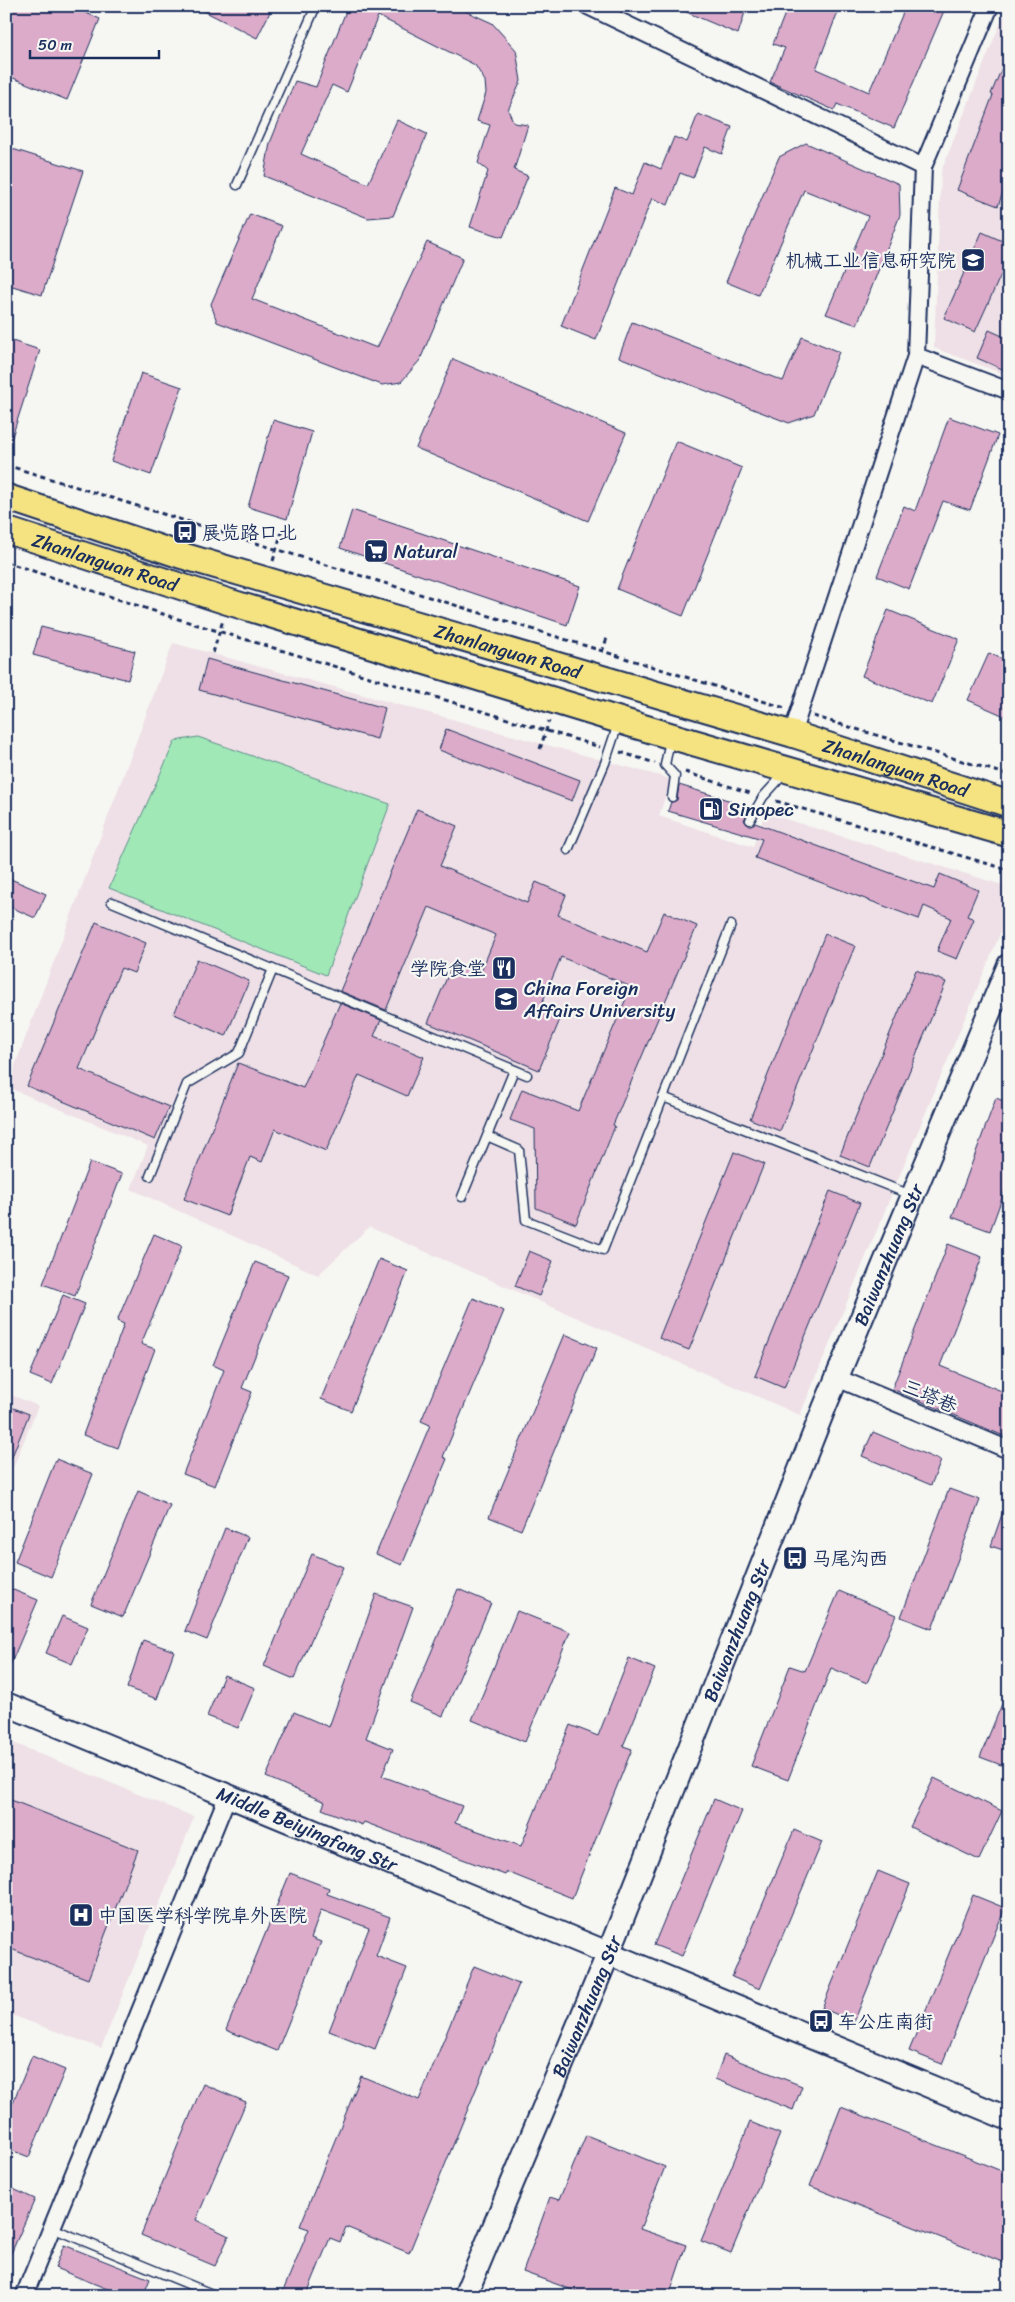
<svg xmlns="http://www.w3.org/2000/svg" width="1015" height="2302" font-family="Sriracha,'LXGW WenKai TC',sans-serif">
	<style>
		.built { fill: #eee0e6 }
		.green { fill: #a0e8b6; stroke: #5e8c8a }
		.building { fill: #dcabc9; stroke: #1b2f5e }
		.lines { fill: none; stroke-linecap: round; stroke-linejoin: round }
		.lane-casing { stroke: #1b2f5e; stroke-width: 11 }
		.street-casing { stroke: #1b2f5e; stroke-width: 20 }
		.secondary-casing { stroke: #1b2f5e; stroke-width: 26 }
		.primary-casing { stroke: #1b2f5e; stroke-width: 29 }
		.path { stroke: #1b2f5e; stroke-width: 3; stroke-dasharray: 5 4; stroke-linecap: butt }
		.lane { stroke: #f6f6f2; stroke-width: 8 }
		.street { stroke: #f6f6f2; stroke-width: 16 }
		.secondary { stroke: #f6f6f2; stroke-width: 22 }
		.primary { stroke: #f5e382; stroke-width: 25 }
		.labels { text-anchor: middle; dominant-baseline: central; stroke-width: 4.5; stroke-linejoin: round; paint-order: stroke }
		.poi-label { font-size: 19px; fill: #1b2f5e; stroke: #f6f6f2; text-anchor: start }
		.street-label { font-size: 19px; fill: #1b2f5e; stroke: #f6f6f2 }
	</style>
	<rect width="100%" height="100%" fill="#f6f6f2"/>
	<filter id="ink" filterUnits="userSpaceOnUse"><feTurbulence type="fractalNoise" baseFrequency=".02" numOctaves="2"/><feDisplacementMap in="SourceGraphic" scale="10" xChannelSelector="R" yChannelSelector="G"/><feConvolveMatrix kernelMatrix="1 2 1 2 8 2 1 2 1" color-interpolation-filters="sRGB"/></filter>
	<g filter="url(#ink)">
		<path class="built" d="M 1007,6 L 1009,6 L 1009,376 L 934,348 L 941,172 Z
			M 173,643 L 671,779 L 659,816 L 753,847 L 765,813 L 1009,887 L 1009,912 L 800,1415 L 369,1227 L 318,1275 L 131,1189 L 148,1146 L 7,1087 Z
			M 6,1393 L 38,1406 L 6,1485 Z
			M 6,1740 L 194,1817 L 101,2048 L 6,2013 Z"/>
		<path class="green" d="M 198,737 L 390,804 L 326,975 L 109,888 L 175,741 Z"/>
		<path class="building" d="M 6,6 L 70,6 L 100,19 L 67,100 L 6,75 Z
			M 194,6 L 273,6 L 257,38 Z
			M 348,6 L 454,6 L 492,23 L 516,50 L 521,81 L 508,110 L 514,123 L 528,125 L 514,170 L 528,176 L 503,237 L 470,227 L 488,171 L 478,163 L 490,125 L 477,121 L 486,93 L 485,81 L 475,65 L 378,16 L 347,92 L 332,85 L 301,154 L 368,184 L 397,120 L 427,134 L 393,216 L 368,218 L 264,176 L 270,143 L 295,81 L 316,87 Z
			M 672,6 L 747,6 L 738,34 Z
			M 788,6 L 840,6 L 816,69 L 869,92 L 906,6 L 946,6 L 894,128 L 837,104 L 834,110 L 770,82 L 785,48 L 773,44 Z
			M 1009,51 L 1009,176 L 998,206 L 957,190 L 993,95 L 991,94 Z
			M 698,114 L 732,127 L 722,154 L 705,147 L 693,178 L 680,173 L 668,205 L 652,198 L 596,340 L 561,326 L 615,188 L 632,195 L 645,162 L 661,169 L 674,137 L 687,142 Z
			M 806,143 L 899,184 L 900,215 L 857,325 L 826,314 L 868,216 L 804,190 L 758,295 L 726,282 L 779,157 Z
			M 6,147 L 83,171 L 42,295 L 6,284 Z
			M 250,214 L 282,226 L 252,299 L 377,348 L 427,242 L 463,258 L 420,360 L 401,382 L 382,385 L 217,322 L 211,304 Z
			M 982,232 L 1009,244 L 1009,257 L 975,332 L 944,318 Z
			M 632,322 L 783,381 L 802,337 L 839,352 L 814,414 L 789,423 L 619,357 Z
			M 989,330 L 1009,339 L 1009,372 L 977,358 Z
			M 6,339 L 40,350 L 9,446 L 6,446 Z
			M 453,359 L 626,433 L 588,521 L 416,448 Z
			M 141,373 L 182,387 L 151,475 L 111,461 Z
			M 949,417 L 998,435 L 970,510 L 943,501 L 909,589 L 877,576 L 904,506 L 915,511 Z
			M 273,420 L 312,432 L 287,519 L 248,507 Z
			M 676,441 L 742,468 L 683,616 L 617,589 Z
			M 352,510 L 580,586 L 567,625 L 340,548 Z
			M 888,610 L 959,639 L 932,704 L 862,676 Z
			M 41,627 L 135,651 L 128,680 L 33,655 Z
			M 989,653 L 1009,662 L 1009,718 L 968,700 Z
			M 207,659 L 385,708 L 377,739 L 199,690 Z
			M 446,729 L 580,780 L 572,801 L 439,750 Z
			M 679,785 L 751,807 L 744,820 L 748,825 L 755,823 L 934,889 L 940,874 L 978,890 L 967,916 L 974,919 L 957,959 L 937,951 L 951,918 L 924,906 L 919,919 L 755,858 L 762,839 L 668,811 L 671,802 L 677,800 Z
			M 417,809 L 457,826 L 440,866 L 527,903 L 536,882 L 566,895 L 558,915 L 647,952 L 664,912 L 697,926 L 613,1125 L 615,1126 L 576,1224 L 536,1208 L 535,1129 L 510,1120 L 522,1089 L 578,1111 L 631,987 L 561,957 L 540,1008 L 561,1017 L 539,1070 L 428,1023 L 453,963 L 480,974 L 496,935 L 429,907 L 386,1010 L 340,991 Z
			M 6,877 L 46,894 L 35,918 L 6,905 Z
			M 96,922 L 146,943 L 134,973 L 121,968 L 79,1069 L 169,1107 L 155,1140 L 27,1086 Z
			M 825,934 L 855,946 L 780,1131 L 750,1119 Z
			M 197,959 L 249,981 L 226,1036 L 174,1014 Z
			M 916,970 L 946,982 L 870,1167 L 840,1155 Z
			M 340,1003 L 381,1020 L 374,1036 L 424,1057 L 407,1096 L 359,1075 L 326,1151 L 275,1129 L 262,1162 L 250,1157 L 227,1216 L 184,1199 L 238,1063 L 303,1088 Z
			M 996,1098 L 1009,1103 L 1009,1179 L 990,1231 L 952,1217 Z
			M 734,1152 L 764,1164 L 689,1350 L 659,1338 Z
			M 90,1162 L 122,1174 L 75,1296 L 43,1284 Z
			M 830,1191 L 860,1203 L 784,1388 L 755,1376 Z
			M 154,1234 L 182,1246 L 141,1344 L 155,1349 L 118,1448 L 83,1435 L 124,1324 L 117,1321 Z
			M 948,1244 L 982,1257 L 940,1366 L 1009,1394 L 1009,1424 L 1004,1436 L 892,1389 Z
			M 529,1251 L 553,1261 L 539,1296 L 515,1286 Z
			M 379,1259 L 408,1271 L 351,1411 L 321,1399 Z
			M 255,1262 L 288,1275 L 242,1388 L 252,1392 L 215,1486 L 183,1474 L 224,1370 L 213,1365 Z
			M 63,1295 L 85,1304 L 52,1384 L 30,1375 Z
			M 473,1298 L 504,1311 L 443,1457 L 447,1459 L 402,1565 L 376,1554 L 430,1425 L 421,1421 Z
			M 565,1334 L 597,1348 L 521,1530 L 489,1517 Z
			M 6,1405 L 29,1414 L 7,1469 L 6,1468 Z
			M 873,1432 L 941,1461 L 931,1485 L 862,1456 Z
			M 56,1459 L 93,1474 L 51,1577 L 15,1562 Z
			M 949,1489 L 980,1500 L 932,1629 L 901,1617 Z
			M 138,1491 L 170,1505 L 123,1617 L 91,1604 Z
			M 1007,1500 L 1009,1500 L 1009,1552 L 991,1546 Z
			M 225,1528 L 248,1537 L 207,1640 L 185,1631 Z
			M 312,1554 L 343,1567 L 294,1679 L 264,1666 Z
			M 6,1587 L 38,1600 L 6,1675 Z
			M 458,1589 L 491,1603 L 443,1716 L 410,1702 Z
			M 839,1591 L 896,1615 L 867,1683 L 831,1668 L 788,1780 L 751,1766 L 790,1666 L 805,1671 Z
			M 376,1594 L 413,1607 L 366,1738 L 393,1749 L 382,1776 L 462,1806 L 455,1823 L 521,1846 L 570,1725 L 598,1736 L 629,1658 L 655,1669 L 623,1746 L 632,1749 L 572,1898 L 507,1872 L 505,1875 L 364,1822 L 362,1825 L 322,1809 L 325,1802 L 266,1777 L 294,1712 L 329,1727 Z
			M 517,1611 L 570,1632 L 525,1742 L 472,1720 Z
			M 62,1616 L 88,1627 L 72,1664 L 46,1653 Z
			M 143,1640 L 174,1651 L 157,1699 L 127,1688 Z
			M 224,1675 L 255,1688 L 238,1728 L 207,1716 Z
			M 1009,1687 L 1009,1768 L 980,1757 Z
			M 934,1778 L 1002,1811 L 979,1860 L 910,1827 Z
			M 6,1798 L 138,1850 L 88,1979 L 6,1947 Z
			M 714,1799 L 742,1811 L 682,1956 L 654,1945 Z
			M 794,1830 L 822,1842 L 760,1989 L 732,1977 Z
			M 878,1871 L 910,1884 L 854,2022 L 822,2008 Z
			M 290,1873 L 329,1888 L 327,1894 L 390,1917 L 376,1956 L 407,1968 L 375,2049 L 329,2031 L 369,1928 L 321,1910 L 311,1938 L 321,1942 L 277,2051 L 226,2030 Z
			M 973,1895 L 1005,1908 L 942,2064 L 909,2051 Z
			M 474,1966 L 519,1984 L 409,2253 L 346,2227 L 340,2242 L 330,2238 L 306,2296 L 281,2296 L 309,2229 L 300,2226 L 361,2076 L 419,2100 Z
			M 724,2055 L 802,2086 L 793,2110 L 715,2079 Z
			M 32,2056 L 65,2070 L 29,2157 L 6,2148 L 6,2119 Z
			M 203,2084 L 246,2102 L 196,2220 L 229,2236 L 215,2266 L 141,2235 Z
			M 841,2107 L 1009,2174 L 1009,2253 L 1005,2263 L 810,2186 Z
			M 750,2122 L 780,2134 L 731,2253 L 701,2241 Z
			M 586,2135 L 665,2167 L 640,2229 L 686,2245 L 669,2296 L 589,2296 L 523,2272 L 550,2197 L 559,2200 Z
			M 11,2188 L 35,2199 L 6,2265 L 6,2199 Z
			M 64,2245 L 150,2279 L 143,2296 L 125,2296 L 55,2268 Z"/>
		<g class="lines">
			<defs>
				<path id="lane" d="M 237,185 L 316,6
					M 670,740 L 665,765 L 675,776 L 672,797
					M 750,820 L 763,797 L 784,774
					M 568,850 L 605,763 L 618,724
					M 112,902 L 527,1075
					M 663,1097 L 911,1195
					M 487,1136 L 519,1150 L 526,1220 L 603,1250 L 731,925
					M 150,1176 L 187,1084 L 239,1053 L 273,969
					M 462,1197 L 514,1070
					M 52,2228 L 217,2296"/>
				<path id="street" d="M 588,6 L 923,167
					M 916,356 L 1009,391
					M 792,734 L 916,356 L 923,167 L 990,6
					M 837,1378 L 1009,1450
					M 24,2296 L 228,1795"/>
				<g id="secondary">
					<path id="s1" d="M 6,1704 L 1009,2119"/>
					<path id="s2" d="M 465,2296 L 609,1952 L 825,1406 L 1009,965"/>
				</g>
				<g id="primary">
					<path id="s3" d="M 6,497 L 180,555 L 792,734 L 1009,804"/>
					<path id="s4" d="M 6,530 L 229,602 L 671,736 L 1009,834"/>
				</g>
			</defs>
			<use href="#lane" class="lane-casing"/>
			<use href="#street" class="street-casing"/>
			<use href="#secondary" class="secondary-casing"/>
			<use href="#primary" class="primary-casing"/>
			<path class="path" d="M 6,465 L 785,708
				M 273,561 L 282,531
				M 6,562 L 175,618 L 600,747
				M 602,652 L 607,638
				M 213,653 L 223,620
				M 813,716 L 1009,775
				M 540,749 L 549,721
				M 620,752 L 655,763
				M 685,772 L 753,794
				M 776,801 L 1009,870"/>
			<use href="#lane" class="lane"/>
			<use href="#street" class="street"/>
			<use href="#secondary" class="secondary"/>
			<use href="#primary" class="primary"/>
		</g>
	</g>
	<defs>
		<symbol id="university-square" viewBox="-11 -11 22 22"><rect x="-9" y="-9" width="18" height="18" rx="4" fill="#1b2f5e" stroke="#f6f6f2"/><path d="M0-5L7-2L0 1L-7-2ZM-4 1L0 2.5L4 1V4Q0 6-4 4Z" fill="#fff"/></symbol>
		<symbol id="bus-square" viewBox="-11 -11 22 22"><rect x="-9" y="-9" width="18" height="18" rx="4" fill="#1b2f5e" stroke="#f6f6f2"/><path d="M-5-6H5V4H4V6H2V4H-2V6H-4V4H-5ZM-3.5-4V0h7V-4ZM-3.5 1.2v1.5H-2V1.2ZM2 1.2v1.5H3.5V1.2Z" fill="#fff"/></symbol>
		<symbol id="supermarket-square" viewBox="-11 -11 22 22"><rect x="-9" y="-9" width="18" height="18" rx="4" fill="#1b2f5e" stroke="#f6f6f2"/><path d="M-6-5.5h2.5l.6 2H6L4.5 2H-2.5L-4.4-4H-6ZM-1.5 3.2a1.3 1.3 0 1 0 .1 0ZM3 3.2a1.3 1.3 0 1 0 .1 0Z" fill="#fff"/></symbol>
		<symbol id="fuel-square" viewBox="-11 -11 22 22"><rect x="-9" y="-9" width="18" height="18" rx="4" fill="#1b2f5e" stroke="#f6f6f2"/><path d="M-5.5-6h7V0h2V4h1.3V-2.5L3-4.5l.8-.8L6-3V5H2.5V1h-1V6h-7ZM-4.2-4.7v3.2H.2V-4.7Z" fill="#fff"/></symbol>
		<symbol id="restaurant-square" viewBox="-11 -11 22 22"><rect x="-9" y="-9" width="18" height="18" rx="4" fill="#1b2f5e" stroke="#f6f6f2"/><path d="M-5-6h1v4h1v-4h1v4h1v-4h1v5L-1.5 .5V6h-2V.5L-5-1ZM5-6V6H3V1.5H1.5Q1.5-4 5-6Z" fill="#fff"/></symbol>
		<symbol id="hospital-square" viewBox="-11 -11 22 22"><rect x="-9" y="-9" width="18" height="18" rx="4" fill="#1b2f5e" stroke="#f6f6f2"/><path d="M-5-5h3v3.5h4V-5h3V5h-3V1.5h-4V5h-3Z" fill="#fff"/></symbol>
	</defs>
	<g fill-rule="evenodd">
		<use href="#university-square" x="959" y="246" width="28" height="28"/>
		<use href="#bus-square" x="171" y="518" width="28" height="28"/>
		<use href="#supermarket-square" x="362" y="537" width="28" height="28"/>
		<use href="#fuel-square" x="697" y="795" width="28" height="28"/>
		<use href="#restaurant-square" x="490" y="954" width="28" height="28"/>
		<use href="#university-square" x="492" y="985" width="28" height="28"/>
		<use href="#bus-square" x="781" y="1544" width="28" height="28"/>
		<use href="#hospital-square" x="67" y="1901" width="28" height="28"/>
		<use href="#bus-square" x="807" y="2007" width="28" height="28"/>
	</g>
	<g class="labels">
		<g class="poi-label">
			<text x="956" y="260" text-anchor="end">机械工业信息研究院</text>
			<text x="202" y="532">展览路口北</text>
			<text x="394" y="551">Natural</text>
			<text x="728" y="809">Sinopec</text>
			<text x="486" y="968" text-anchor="end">学院食堂</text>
			<text x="524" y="988">China Foreign<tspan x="524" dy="22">Affairs University</tspan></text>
			<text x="812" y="1558">马尾沟西</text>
			<text x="98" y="1915">中国医学科学院阜外医院</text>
			<text x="838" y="2021">车公庄南街</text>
		</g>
		<g class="street-label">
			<text stroke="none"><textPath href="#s4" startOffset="104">Zhanlanguan Road</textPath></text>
			<text stroke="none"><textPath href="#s3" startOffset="525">Zhanlanguan Road</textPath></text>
			<text stroke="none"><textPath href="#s3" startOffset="930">Zhanlanguan Road</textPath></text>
			<text stroke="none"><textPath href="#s2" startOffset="1124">Baiwanzhuang Str</textPath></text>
			<text transform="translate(930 1396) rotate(23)">三塔巷</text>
			<text stroke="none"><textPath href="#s2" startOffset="719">Baiwanzhuang Str</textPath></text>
			<text stroke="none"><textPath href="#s1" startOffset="326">Middle Beiyingfang Str</textPath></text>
			<text stroke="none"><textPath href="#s2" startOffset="314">Baiwanzhuang Str</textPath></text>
		</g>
	</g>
	<rect width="1015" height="2302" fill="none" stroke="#f6f6f2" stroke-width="25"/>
	<rect x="12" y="12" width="990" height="2277" fill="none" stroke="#1b2f5e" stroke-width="2" filter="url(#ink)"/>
	<path d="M30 50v8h129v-8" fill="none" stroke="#1b2f5e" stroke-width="2.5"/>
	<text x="38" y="50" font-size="15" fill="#1b2f5e" stroke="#f6f6f2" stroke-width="4" paint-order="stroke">50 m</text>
</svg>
